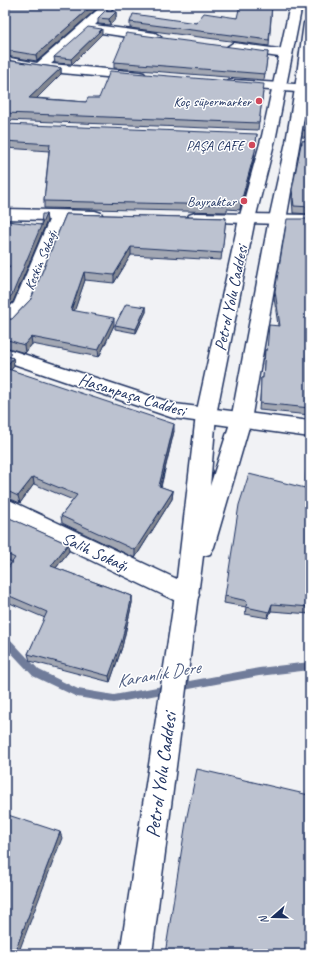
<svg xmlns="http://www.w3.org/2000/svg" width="315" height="959" font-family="Caveat,sans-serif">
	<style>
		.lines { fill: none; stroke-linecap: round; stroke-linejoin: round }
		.stream { fill: #707c9a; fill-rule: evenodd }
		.minor-casing { stroke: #1b2f5e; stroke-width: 3 }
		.major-casing { stroke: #1b2f5e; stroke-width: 3 }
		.minor { fill: #fff; fill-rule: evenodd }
		.major { fill: #fff; fill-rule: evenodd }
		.wall { fill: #a2a7b3; stroke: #1b2f5e }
		.shaded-wall { fill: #848892; stroke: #1b2f5e }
		.building { fill: #bcc2d0; stroke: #1b2f5e }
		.poi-dot { fill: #d1495b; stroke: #fff; stroke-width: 1.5 }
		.labels { text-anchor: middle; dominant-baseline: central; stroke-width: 3; stroke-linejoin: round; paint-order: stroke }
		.far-poi-label { font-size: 14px; fill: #1b2f5e; stroke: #fff; text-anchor: end }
		.far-street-label { font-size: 14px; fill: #1b2f5e; stroke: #fff }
		.street-label { font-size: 17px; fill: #1b2f5e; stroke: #fff }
		.water-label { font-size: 18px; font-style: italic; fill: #4c5c81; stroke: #fff }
		.near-street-label { font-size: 20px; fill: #1b2f5e; stroke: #fff }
	</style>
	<rect width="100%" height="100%" fill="#f1f2f5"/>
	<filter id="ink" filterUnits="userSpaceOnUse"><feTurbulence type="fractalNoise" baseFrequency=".025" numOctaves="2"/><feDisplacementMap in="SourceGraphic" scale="8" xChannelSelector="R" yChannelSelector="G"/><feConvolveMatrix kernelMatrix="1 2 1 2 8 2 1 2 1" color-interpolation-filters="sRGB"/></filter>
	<g filter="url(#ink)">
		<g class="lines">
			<path class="stream" d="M 5,636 L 8,637 L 39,670 L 78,689 L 114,695 L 259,668 L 310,662 L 310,670 L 259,676 L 114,703 L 77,697 L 33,676 L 5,646 Z"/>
			<defs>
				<path id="minor" d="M 103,5 L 116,5 L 95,25 L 155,33 L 161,37 L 155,41 L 88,31 L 51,64 L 139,72 L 144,73 L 146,76 L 144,79 L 139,80 L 40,71 L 5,65 L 5,57 L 37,63 Z
					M 233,43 L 286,50 L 292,54 L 286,58 L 229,50 L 227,47 Z
					M 233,80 L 310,85 L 310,93 L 228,87 L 226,84 L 228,81 Z
					M 5,209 L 95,211 L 101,213 L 103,216 L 101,219 L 65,220 L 31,306 L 12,325 L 5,327 L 5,311 L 14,303 L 49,220 L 5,219 Z
					M 195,213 L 310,215 L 310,225 L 189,221 L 187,218 L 189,215 Z
					M 5,348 L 175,404 L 310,421 L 310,437 L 173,418 L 5,361 Z
					M 5,498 L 196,588 L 199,595 L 196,602 L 187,605 L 178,602 L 38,535 L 5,518 Z"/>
				<path id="major" d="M 290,5 L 302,5 L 276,136 L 255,219 L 216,415 L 210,486 L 231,420 L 269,219 L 286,142 L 295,89 L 304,23 L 310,19 L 309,89 L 251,420 L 214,547 L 210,554 L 203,556 L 152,954 L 120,954 L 175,595 L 196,415 L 239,219 L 262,136 Z"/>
			</defs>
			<use href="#minor" class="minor-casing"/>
			<use href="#major" class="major-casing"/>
			<use href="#minor" class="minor"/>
			<use href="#major" class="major"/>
		</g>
		<path class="wall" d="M 5,5 L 101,5 L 37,61 L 5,56 Z
			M 272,5 L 269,46 L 130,28 L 130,22 L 196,23 L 237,18 Z
			M 107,9 L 107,10 L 116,12 L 116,18 L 110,25 L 98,24 L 98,18 Z
			M 102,34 L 72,64 L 55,63 L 54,57 Z
			M 268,52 L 264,80 L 114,68 L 114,62 Z
			M 5,60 L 61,68 L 61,74 L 36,98 L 86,102 L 99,98 L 263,91 L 258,130 L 5,120 Z
			M 309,103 L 310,104 L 310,138 L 302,137 L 303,130 L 308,116 L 308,110 Z
			M 5,124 L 254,158 L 240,210 L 227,209 L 227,212 L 44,208 L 44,201 L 49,151 L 6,148 L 5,150 Z
			M 310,140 L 310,214 L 293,213 L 292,197 L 292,190 L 302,141 Z
			M 46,214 L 47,221 L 13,302 L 5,310 L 5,272 L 7,270 L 5,267 L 5,224 L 41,225 Z
			M 66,214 L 226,218 L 221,260 L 131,255 L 114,283 L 85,280 L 74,311 L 114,325 L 99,357 L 32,344 L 25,353 L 5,347 L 5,320 L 12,319 L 31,299 Z
			M 310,219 L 310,415 L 259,410 L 261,385 L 261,378 L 263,378 L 265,350 L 267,350 L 278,325 L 274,298 L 275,291 Z
			M 146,307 L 146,312 L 136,333 L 115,329 L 115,325 Z
			M 5,355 L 13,358 L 14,366 L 11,370 L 174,431 L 161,487 L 173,491 L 172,499 L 135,558 L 62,523 L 61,516 L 73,500 L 34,484 L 20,503 L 6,497 L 5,497 Z
			M 310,431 L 310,614 L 271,611 L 268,618 L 245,614 L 246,607 L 224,603 L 225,596 L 305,487 L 309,438 Z
			M 5,514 L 6,517 L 68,544 L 69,551 L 56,568 L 132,596 L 132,603 L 122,647 L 110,682 L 30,661 L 28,654 L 45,618 L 5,601 L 5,572 L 12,562 L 5,559 Z
			M 310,776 L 310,954 L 307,795 L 308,782 Z"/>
		<path class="shaded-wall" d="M 93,5 L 101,5 L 37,61 L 36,55 Z
			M 116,12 L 116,18 L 110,25 L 109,19 Z
			M 102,29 L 102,34 L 72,64 L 71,59 Z
			M 61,68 L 61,74 L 30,105 L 29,98 Z
			M 257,134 L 254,158 L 240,210 L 241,202 Z
			M 46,214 L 47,221 L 13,302 L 5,310 L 5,301 Z
			M 131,247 L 131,255 L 114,283 L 114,275 Z
			M 84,272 L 85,280 L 72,318 L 71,310 Z
			M 146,307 L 146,312 L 136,333 L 136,329 Z
			M 114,318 L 114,325 L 99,357 L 98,350 Z
			M 31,337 L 32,344 L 25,353 L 24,345 Z
			M 13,358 L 14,366 L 7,375 L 5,368 Z
			M 174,424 L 174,431 L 159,493 L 159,486 Z
			M 33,477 L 34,484 L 20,503 L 18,496 Z
			M 173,491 L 172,499 L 135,558 L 135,550 Z
			M 68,544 L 69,551 L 52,573 L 51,566 Z
			M 132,596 L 132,603 L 122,647 L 110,682 L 109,676 Z
			M 272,604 L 271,611 L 268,618 L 269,612 Z
			M 60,832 L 62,838 L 18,954 L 14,954 Z"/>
		<path class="building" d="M 5,5 L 93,5 L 36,55 L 5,50 Z
			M 240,5 L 272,5 L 269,40 L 130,22 L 133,14 L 196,23 L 204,13 L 237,18 Z
			M 107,9 L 106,10 L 116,12 L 109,19 L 98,18 Z
			M 88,27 L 102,29 L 71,59 L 54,57 Z
			M 126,33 L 268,52 L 265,74 L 114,62 Z
			M 5,60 L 61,68 L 29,98 L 86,102 L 88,98 L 99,98 L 110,71 L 264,84 L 259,123 L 5,113 Z
			M 309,103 L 310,103 L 310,131 L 303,130 L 305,116 L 309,116 Z
			M 5,124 L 257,134 L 255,151 L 241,202 L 228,201 L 228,205 L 44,201 L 50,144 L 5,141 Z
			M 310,140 L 310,207 L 294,206 L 292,190 L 301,144 L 302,144 L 302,141 Z
			M 42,214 L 46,214 L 12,295 L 5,301 L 5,272 L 10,267 L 5,261 L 5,224 L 7,221 L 41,225 Z
			M 66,214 L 226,218 L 222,253 L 131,247 L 114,275 L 84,272 L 71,310 L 114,318 L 98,350 L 31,337 L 24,345 L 5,339 L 5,320 L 12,319 L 31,299 Z
			M 287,219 L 310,219 L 310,408 L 260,403 L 261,378 L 263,378 L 265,350 L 267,350 L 269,325 L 280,326 L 275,291 Z
			M 126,304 L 146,307 L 136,329 L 115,325 Z
			M 5,355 L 13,358 L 5,368 L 174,424 L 159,486 L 173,491 L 135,550 L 61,516 L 77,495 L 33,477 L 18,496 L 5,490 Z
			M 310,431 L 310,607 L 272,604 L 269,612 L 246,607 L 247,601 L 225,596 L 239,505 L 249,474 L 305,488 Z
			M 5,516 L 68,544 L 51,566 L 132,596 L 122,640 L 109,676 L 28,654 L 47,612 L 5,594 L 5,572 L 15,558 L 5,553 Z
			M 197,769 L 309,795 L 310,778 L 310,954 L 165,954 L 187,816 Z
			M 5,814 L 60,832 L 14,954 L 5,954 Z"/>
	</g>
	<g class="poi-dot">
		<circle cx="259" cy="101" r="4"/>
		<circle cx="252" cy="145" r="4"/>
		<circle cx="244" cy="201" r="4"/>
	</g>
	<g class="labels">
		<g class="far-poi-label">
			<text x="251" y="101">Koç süpermarker</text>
			<text x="244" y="145">PAŞA CAFE</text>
			<text x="236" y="201">Bayraktar</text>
		</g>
		<g class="far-street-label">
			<text transform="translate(41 260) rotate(-67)">Keskin Sokağı</text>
		</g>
		<g class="street-label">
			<text transform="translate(231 298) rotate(-78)">Petrol Yolu Caddesi</text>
			<text transform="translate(132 395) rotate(17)">Hasanpaşa Caddesi</text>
			<text transform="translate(95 552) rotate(25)">Salih Sokağı</text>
		</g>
		<g class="water-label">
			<text transform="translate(158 674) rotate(-10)">Karanlık Dere</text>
		</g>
		<g class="near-street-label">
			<text transform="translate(161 775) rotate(-82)">Petrol Yolu Caddesi</text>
		</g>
	</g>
	<rect width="315" height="959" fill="none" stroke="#fff" stroke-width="20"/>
	<rect x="10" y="10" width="295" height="939" fill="none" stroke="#1b2f5e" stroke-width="1.5" filter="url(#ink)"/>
	<g transform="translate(273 917) rotate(250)" stroke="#ffffff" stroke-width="3" paint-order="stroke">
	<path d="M0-3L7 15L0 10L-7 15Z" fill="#1b2f5e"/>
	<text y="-6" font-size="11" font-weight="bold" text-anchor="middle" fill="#1b2f5e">N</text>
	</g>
</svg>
